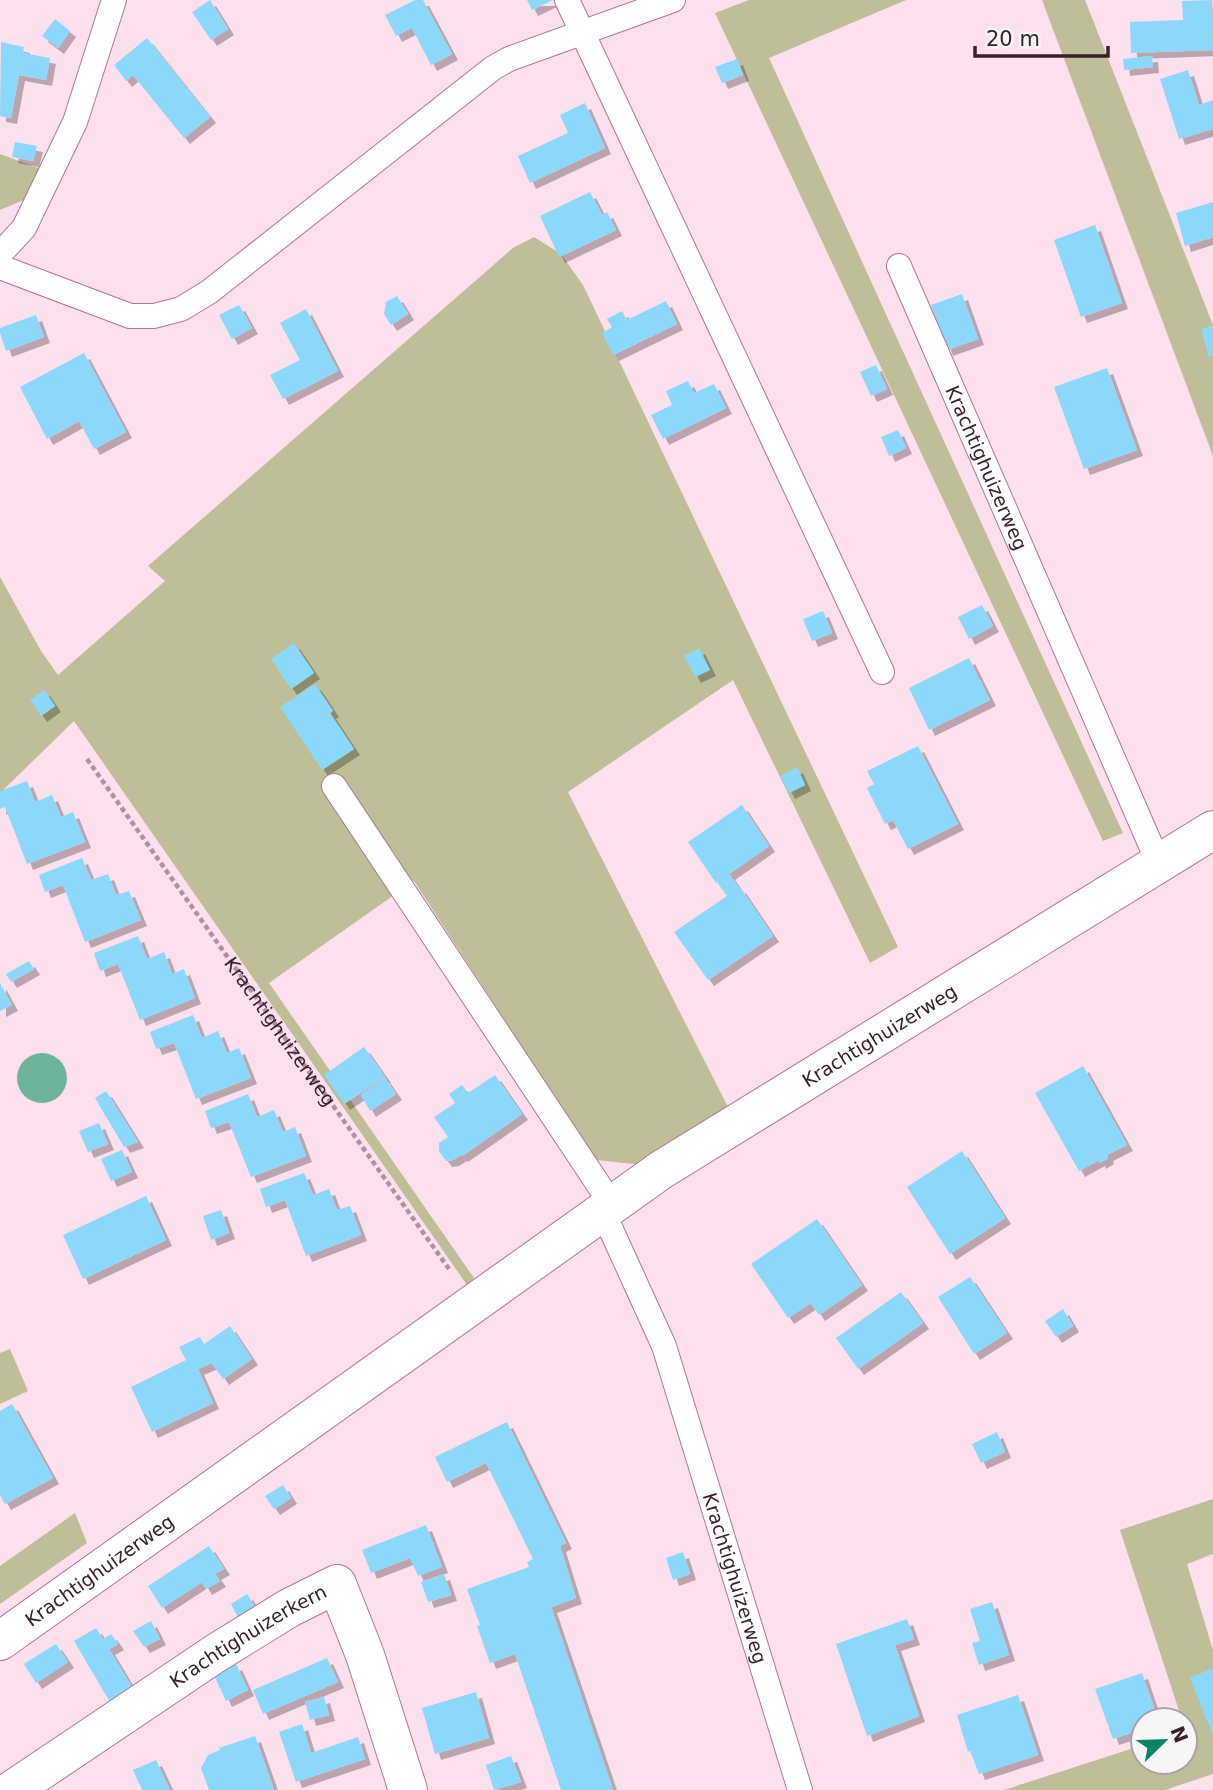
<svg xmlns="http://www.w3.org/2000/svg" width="1213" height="1790" font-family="'DejaVu Sans',sans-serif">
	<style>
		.green { fill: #bebe99 }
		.water { fill: #6db59a }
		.building { fill: #8cd8fa; filter: url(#shadow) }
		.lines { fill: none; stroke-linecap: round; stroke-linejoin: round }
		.lane-casing { stroke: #b37493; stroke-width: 26 }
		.street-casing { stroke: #b37493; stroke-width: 40 }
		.path { stroke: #ad929f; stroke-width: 4.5; stroke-dasharray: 5 3.5; stroke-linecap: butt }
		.lane { stroke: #fff; stroke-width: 24 }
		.street { stroke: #fff; stroke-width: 38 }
		.labels { text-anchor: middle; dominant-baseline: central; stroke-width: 6; stroke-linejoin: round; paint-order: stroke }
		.street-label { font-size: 19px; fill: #39202d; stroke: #f6f6f6 }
	</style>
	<defs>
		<filter id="shadow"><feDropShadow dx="6" dy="6" stdDeviation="0" flood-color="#0004"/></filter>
	</defs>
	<rect width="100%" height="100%" fill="#fde0ed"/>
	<path class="green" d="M 749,0 L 906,0 L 769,58 L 1123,833 L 1103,841 L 715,13 Z
		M 1042,0 L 1085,0 L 1213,325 L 1213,456 Z
		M 0,154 L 41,169 L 31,197 L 0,210 Z
		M 534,237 L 561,254 L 583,285 L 898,947 L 870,963 L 733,680 L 568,792 L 728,1107 L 643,1165 L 596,1160 L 414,881 L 269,983 L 474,1278 L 467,1285 L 74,721 L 0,793 L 0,577 L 41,651 L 58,675 L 165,581 L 148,566 L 513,248 Z
		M 10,1349 L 28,1391 L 0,1404 L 0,1353 Z
		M 1213,1499 L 1213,1554 L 1187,1564 L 1213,1650 L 1213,1774 L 1165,1790 L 1004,1790 L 1143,1745 L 1143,1762 L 1185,1762 L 1185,1720 L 1182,1720 L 1120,1530 Z
		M 75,1513 L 87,1543 L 0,1604 L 0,1566 Z"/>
	<path class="water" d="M17 1078a25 25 0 1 1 50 0a25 25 0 1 1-50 0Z"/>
	<path class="building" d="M 210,0 L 228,29 L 211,40 L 192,12 Z
		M 415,0 L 423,0 L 452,54 L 431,65 L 412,28 L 396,36 L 385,15 Z
		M 527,0 L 553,0 L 532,10 Z
		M 1212,0 L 1213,50 L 1131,53 L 1130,22 L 1183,20 L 1182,1 Z
		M 55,19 L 70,31 L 58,48 L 42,36 Z
		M 147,38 L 210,117 L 184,138 L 133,75 L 126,81 L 114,65 Z
		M 1,42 L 24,47 L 23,53 L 50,58 L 46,80 L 19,75 L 11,118 L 0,116 Z
		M 1152,56 L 1153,67 L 1124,70 L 1123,59 Z
		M 737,59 L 743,75 L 722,83 L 715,67 Z
		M 1188,70 L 1199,105 L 1213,100 L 1213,129 L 1179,139 L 1160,79 Z
		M 585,103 L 605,148 L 530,183 L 518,156 L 568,133 L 560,115 Z
		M 15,142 L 37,146 L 33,161 L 12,157 Z
		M 590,192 L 602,215 L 607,212 L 616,230 L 559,257 L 540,216 Z
		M 1213,202 L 1213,237 L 1185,246 L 1176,213 Z
		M 1095,225 L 1122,303 L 1081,317 L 1054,240 Z
		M 962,294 L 978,339 L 947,350 L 931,305 Z
		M 397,296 L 408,314 L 391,325 L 384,314 L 386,302 Z
		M 666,301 L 677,324 L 613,355 L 602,333 L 612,327 L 607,319 L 622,311 L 627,320 Z
		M 239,305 L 252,328 L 232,339 L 219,315 Z
		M 306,309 L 338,371 L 283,399 L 270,375 L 300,360 L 280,323 Z
		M 36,315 L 44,337 L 6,351 L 0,333 L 0,328 Z
		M 1213,325 L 1213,356 L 1209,357 L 1201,329 Z
		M 84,353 L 126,432 L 94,449 L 79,421 L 47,439 L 20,387 Z
		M 876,365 L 887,389 L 871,396 L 860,372 Z
		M 1107,368 L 1137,450 L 1084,469 L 1054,387 Z
		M 688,381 L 694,393 L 714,384 L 726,408 L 663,439 L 651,415 L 672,405 L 666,391 Z
		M 898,430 L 906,448 L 889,456 L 881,437 Z
		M 982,605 L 993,626 L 969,639 L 958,617 Z
		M 823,611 L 832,633 L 812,641 L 803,619 Z
		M 294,643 L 314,673 L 291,689 L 271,659 Z
		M 699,648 L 710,670 L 695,677 L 684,656 Z
		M 969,658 L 990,700 L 929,730 L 909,688 Z
		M 315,684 L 333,711 L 330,713 L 354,749 L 322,770 L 280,707 Z
		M 44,690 L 55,706 L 41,716 L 30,700 Z
		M 918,746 L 958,824 L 908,849 L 893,820 L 885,824 L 867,788 L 874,784 L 867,771 Z
		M 797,767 L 805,785 L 789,793 L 780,776 Z
		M 27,781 L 35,802 L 52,795 L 61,817 L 73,812 L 85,842 L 27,864 L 5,807 L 0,809 L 0,791 Z
		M 742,805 L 769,846 L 729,874 L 739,888 L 740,887 L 773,936 L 708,980 L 674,932 L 727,896 L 717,882 L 716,883 L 688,842 Z
		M 82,858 L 91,880 L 108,874 L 116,895 L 129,891 L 141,920 L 85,942 L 63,885 L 45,892 L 39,875 Z
		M 138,936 L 147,959 L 164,952 L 172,974 L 184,969 L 195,998 L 140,1020 L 118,964 L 100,971 L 94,953 Z
		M 29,961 L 34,969 L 11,982 L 6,974 Z
		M 0,983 L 12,1005 L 0,1011 Z
		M 193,1015 L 202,1038 L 218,1031 L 227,1053 L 239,1048 L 251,1078 L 196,1099 L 174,1043 L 156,1049 L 150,1032 Z
		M 364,1047 L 385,1077 L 344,1104 L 324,1075 Z
		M 1083,1066 L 1127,1145 L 1107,1155 L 1108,1158 L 1100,1163 L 1099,1160 L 1079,1171 L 1035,1093 Z
		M 495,1075 L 522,1114 L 462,1156 L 461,1155 L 453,1160 L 446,1161 L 439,1151 L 439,1143 L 448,1137 L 434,1117 L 455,1103 L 449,1094 L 462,1085 L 468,1093 Z
		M 385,1078 L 396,1094 L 370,1111 L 361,1095 Z
		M 106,1091 L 138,1142 L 124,1147 L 95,1098 Z
		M 248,1094 L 257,1117 L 274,1110 L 283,1132 L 295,1127 L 306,1156 L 251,1177 L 229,1122 L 211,1128 L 205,1111 Z
		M 99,1123 L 108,1144 L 88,1152 L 79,1131 Z
		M 122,1150 L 132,1172 L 111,1181 L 101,1159 Z
		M 962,1151 L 1005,1218 L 950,1254 L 907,1187 Z
		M 304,1173 L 313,1195 L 329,1189 L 337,1210 L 350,1206 L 361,1235 L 306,1256 L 285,1200 L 266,1207 L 260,1189 Z
		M 146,1196 L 166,1240 L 83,1279 L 63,1235 Z
		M 221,1210 L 229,1233 L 211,1240 L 203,1216 Z
		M 817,1219 L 862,1285 L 819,1315 L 811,1303 L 788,1318 L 751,1264 Z
		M 970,1277 L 1007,1333 L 974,1354 L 938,1297 Z
		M 901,1292 L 923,1323 L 858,1369 L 836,1338 Z
		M 1063,1309 L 1073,1326 L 1056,1337 L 1045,1321 Z
		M 230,1326 L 252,1359 L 223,1379 L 212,1363 L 198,1369 L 213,1403 L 152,1432 L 131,1387 L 186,1360 L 179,1347 L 200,1337 L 204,1344 Z
		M 12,1404 L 53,1478 L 5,1504 L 0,1495 L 0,1411 Z
		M 507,1422 L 566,1543 L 560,1546 L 576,1598 L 551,1607 L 613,1790 L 561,1790 L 515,1654 L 490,1663 L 477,1626 L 480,1625 L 467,1589 L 529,1567 L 527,1562 L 533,1559 L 486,1463 L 447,1482 L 435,1457 Z
		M 997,1432 L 1005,1452 L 981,1463 L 972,1444 Z
		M 283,1485 L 291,1498 L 274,1509 L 265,1496 Z
		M 426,1525 L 442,1567 L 418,1576 L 410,1558 L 371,1573 L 362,1550 Z
		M 209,1546 L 224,1569 L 215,1574 L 220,1581 L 206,1589 L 202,1582 L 162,1608 L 148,1586 Z
		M 683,1552 L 690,1574 L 673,1580 L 666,1558 Z
		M 444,1574 L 451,1595 L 428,1602 L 421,1582 Z
		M 247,1594 L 257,1610 L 240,1621 L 231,1604 Z
		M 992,1602 L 1009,1655 L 979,1665 L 972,1643 L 980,1641 L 970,1609 Z
		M 907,1619 L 914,1639 L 895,1645 L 919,1716 L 867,1736 L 836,1644 Z
		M 151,1621 L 160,1639 L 144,1647 L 133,1631 Z
		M 96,1628 L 103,1639 L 111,1634 L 118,1644 L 109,1649 L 133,1689 L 110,1702 L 74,1641 Z
		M 56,1644 L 68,1662 L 36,1683 L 24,1664 Z
		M 327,1658 L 338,1682 L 263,1714 L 253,1690 Z
		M 236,1664 L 248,1690 L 226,1701 L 214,1675 Z
		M 1213,1668 L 1213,1736 L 1190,1678 Z
		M 1142,1673 L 1158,1720 L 1143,1720 L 1143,1729 L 1113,1739 L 1095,1689 Z
		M 476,1692 L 489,1738 L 435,1754 L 422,1708 Z
		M 1018,1695 L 1038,1755 L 979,1774 L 970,1751 L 968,1752 L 957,1715 Z
		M 324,1697 L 329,1715 L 310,1720 L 305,1702 Z
		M 302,1724 L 311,1753 L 358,1737 L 365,1759 L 296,1782 L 279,1732 Z
		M 255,1736 L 274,1790 L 209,1790 L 201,1768 L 208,1755 L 220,1750 L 219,1748 Z
		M 511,1756 L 521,1782 L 494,1790 L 486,1765 Z
		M 156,1760 L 170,1790 L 142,1790 L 133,1770 Z"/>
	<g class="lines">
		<defs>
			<g id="lane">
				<path d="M 567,0 L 882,672"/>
				<path d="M 0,254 L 24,228 L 75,122 L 114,0"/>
				<path id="s2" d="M 899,266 L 1159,864"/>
				<path d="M 0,267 L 130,316 L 154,316 L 181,309 L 209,292 L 493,68 L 509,59 L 673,0"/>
				<path d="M 334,786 L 612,1205"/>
				<path id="s3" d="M 603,1212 L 664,1346 L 800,1790"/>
			</g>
			<g id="street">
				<path id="s4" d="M 0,1641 L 661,1170 L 1213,830"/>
				<path id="s5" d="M 12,1790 L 216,1653 L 289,1608 L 337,1584 L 365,1655 L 408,1790"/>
			</g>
		</defs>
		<use href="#lane" class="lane-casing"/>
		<use href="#street" class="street-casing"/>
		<path class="path" id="s1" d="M 87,759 L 449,1269"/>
		<use href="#lane" class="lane"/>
		<use href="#street" class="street"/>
	</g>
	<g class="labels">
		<g class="street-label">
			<text stroke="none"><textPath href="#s2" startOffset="220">Krachtighuizerweg</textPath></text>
			<text stroke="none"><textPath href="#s1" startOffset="334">Krachtighuizerweg</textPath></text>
			<text stroke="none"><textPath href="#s4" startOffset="1068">Krachtighuizerweg</textPath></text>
			<text stroke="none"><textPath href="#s4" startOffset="122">Krachtighuizerweg</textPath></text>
			<text stroke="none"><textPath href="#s3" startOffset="390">Krachtighuizerweg</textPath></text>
			<text stroke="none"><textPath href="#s5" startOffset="282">Krachtighuizerkern</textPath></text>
		</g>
	</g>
	<g transform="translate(1164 1741) rotate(67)"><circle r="33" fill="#f6f6f6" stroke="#aaa0a6" stroke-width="2"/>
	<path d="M0-5L12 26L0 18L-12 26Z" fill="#088464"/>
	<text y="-10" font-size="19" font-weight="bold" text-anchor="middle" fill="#39202d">N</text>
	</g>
	<path d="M975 46v10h133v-10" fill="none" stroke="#39202d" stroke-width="3.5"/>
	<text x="986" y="46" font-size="21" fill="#39202d" stroke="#f6f6f6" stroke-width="5" paint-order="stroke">20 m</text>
</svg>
